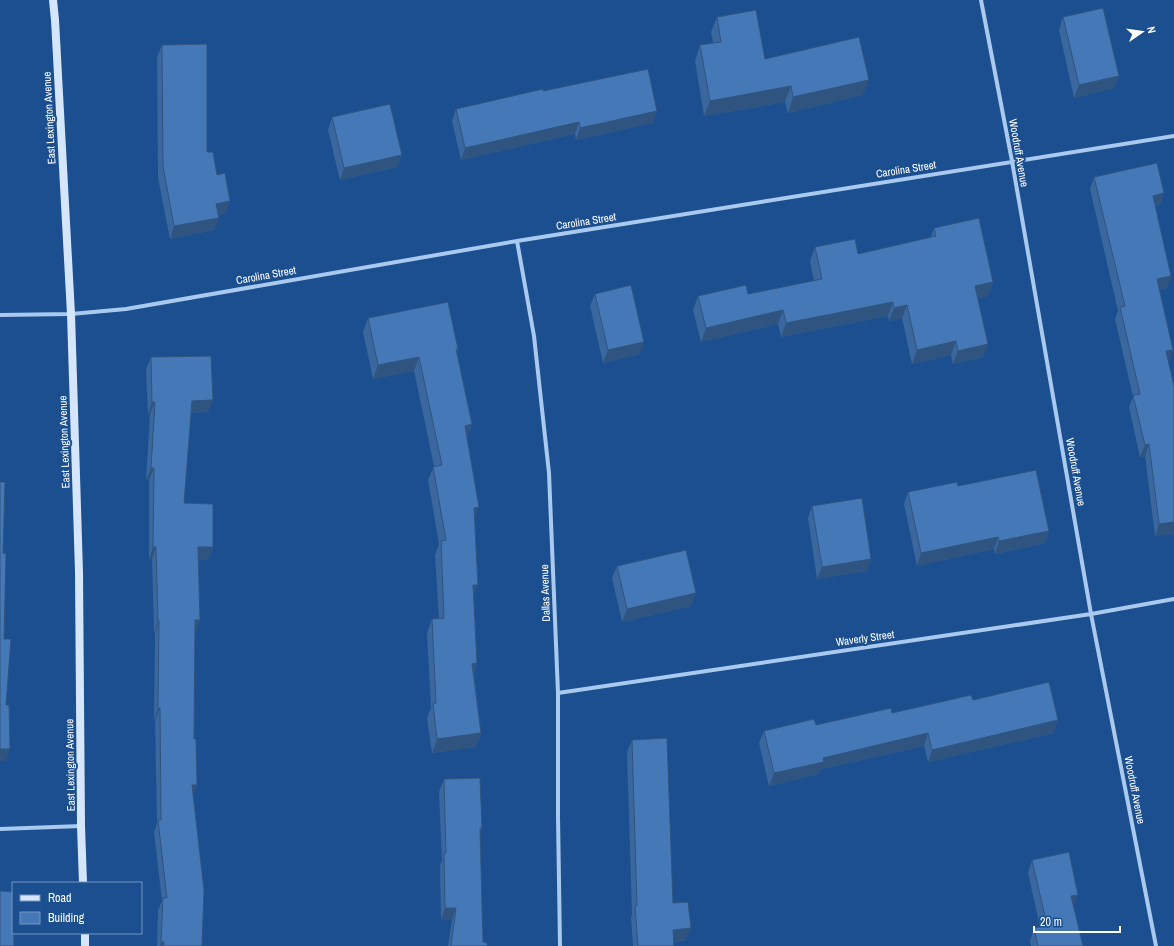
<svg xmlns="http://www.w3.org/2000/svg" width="1174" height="946" font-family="'Archivo Narrow',sans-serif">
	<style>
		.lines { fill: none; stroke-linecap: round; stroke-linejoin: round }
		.minor { stroke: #a9c9ee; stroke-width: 4 }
		.secondary { stroke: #d6e6fa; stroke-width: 8 }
		.wall { fill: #3a679d }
		.shaded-wall { fill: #305480 }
		.building { fill: #4478b7; stroke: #305480 }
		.labels { text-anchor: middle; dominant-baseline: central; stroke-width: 4; stroke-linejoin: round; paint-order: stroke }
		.street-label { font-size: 11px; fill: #fff; stroke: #1b4f8f }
	</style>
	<rect width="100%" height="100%" fill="#1b4f8f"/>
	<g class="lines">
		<path class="minor" d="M 981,0 L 1012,161 L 1091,614 L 1156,946
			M 517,241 L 534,336 L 549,473 L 558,693 L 558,816 L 560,946
			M 0,315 L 71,314 L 126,309 L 517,241 L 1174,136
			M 558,693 L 1091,614 L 1174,599
			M 0,829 L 81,826"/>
		<path class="secondary" d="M 53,0 L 55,20 L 71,314 L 79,572 L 81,826 L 83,883
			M 85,933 L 85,946"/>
	</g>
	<path class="wall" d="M 717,17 L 765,59 L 863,95 L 788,113 L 785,102 L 704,116 L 695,61 L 700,45 L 713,43 L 711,32 Z
		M 1063,17 L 1119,76 L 1114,88 L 1074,98 L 1059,30 Z
		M 162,45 L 217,175 L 230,201 L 226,213 L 218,215 L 214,230 L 170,239 L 158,178 L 157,57 Z
		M 543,91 L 653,123 L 576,140 L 575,134 L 461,160 L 452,121 L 456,109 Z
		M 332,117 L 397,167 L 340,180 L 328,130 Z
		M 1094,177 L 1164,193 L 1160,205 L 1155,206 L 1167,288 L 1159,290 L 1168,362 L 1174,534 L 1155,536 L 1145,456 L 1140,457 L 1129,407 L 1133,397 L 1115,319 L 1118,311 L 1090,189 Z
		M 934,228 L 993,282 L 988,296 L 978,298 L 988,344 L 983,357 L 953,364 L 951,355 L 912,364 L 902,318 L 889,321 L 888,316 L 781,337 L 778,324 L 701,342 L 693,310 L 698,296 L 748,294 L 814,281 L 810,261 L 815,247 L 858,254 L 931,237 Z
		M 595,294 L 640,354 L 603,363 L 590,306 Z
		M 368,318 L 458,349 L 457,352 L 472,424 L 467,438 L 475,520 L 474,597 L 477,663 L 474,673 L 481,733 L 476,747 L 432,753 L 427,718 L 431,708 L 427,633 L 432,619 L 439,619 L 435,555 L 439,544 L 428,480 L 434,466 L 414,371 L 373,379 L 363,332 Z
		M 151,357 L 208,412 L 191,413 L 184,503 L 213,547 L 208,560 L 199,559 L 196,632 L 195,632 L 194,739 L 197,785 L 193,795 L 202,946 L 157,946 L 158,910 L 162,901 L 154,832 L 157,824 L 155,720 L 154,720 L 155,633 L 154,633 L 152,559 L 149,559 L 149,480 L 146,480 L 150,414 L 148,414 L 146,370 Z
		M 958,486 L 1049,531 L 1045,543 L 995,554 L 994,549 L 917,566 L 904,504 L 908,492 Z
		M 812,506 L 871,559 L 867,571 L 817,579 L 808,518 Z
		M 617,566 L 691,606 L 622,622 L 612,578 Z
		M 973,700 L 1054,733 L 928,762 L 924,746 L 821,769 L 819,774 L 769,786 L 759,743 L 764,731 L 816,725 Z
		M 632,740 L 673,903 L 686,940 L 674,942 L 674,946 L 633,946 L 631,918 L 632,914 L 627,752 Z
		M 444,779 L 482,828 L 480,833 L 483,942 L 487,946 L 448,946 L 452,920 L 441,920 L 440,866 L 442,860 L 439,792 Z
		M 1032,860 L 1074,907 L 1083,946 L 1031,946 L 1030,941 L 1034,928 L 1040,927 L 1028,873 Z"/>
	<path class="shaded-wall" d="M 1119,76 L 1114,88 L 1074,98 L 1079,85 Z
		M 869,80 L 863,95 L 788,113 L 793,97 Z
		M 791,86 L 785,102 L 704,116 L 710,101 Z
		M 657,111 L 653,123 L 576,140 L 580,128 Z
		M 579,122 L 575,134 L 461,160 L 465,148 Z
		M 402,155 L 397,167 L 340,180 L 344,168 Z
		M 1164,193 L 1160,205 L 1148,208 L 1153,196 Z
		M 230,201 L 226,213 L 212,216 L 216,204 Z
		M 219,218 L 214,230 L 170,239 L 174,226 Z
		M 1171,276 L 1167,288 L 1152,292 L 1157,279 Z
		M 993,282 L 988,296 L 970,300 L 975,286 Z
		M 893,302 L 888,316 L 781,337 L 786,323 Z
		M 907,305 L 902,318 L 889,321 L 894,308 Z
		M 783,310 L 778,324 L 701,342 L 706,328 Z
		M 956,341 L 951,355 L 912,364 L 917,350 Z
		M 644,342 L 640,354 L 603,363 L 608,350 Z
		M 988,344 L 983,357 L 953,364 L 958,351 Z
		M 1173,350 L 1169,362 L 1166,351 Z
		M 419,357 L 414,371 L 373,379 L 378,365 Z
		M 213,400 L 208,412 L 187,413 L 192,401 Z
		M 152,402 L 155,402 L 150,414 L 148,414 Z
		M 472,424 L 467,438 L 460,440 L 465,426 Z
		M 1149,444 L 1145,456 L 1140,457 L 1145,445 Z
		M 151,468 L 154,468 L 149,480 L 146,480 Z
		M 479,507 L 474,521 L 474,508 Z
		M 1174,522 L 1174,534 L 1155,536 L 1159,524 Z
		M 1049,531 L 1045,543 L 995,554 L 999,541 Z
		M 998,537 L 994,549 L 917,566 L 921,553 Z
		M 153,547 L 156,547 L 152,559 L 149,559 Z
		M 198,547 L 213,547 L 208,560 L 194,559 Z
		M 871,559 L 867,571 L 817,579 L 822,567 Z
		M 473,585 L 478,585 L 473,599 Z
		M 696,593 L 691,606 L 622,622 L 627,609 Z
		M 195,620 L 200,620 L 196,632 L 191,632 Z
		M 158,621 L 159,621 L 155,633 L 154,633 Z
		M 477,663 L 472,677 L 472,664 Z
		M 158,708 L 160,708 L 155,720 L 154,720 Z
		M 1058,720 L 1054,733 L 928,762 L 932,750 Z
		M 481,733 L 476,747 L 432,753 L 437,739 Z
		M 928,733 L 924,746 L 821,769 L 819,774 L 769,786 L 774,773 L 823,758 Z
		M 0,749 L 10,749 L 6,761 L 0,761 Z
		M 192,785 L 197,785 L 193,797 Z
		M 1078,895 L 1074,907 L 1071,896 Z
		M 445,908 L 456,908 L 452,920 L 441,920 Z
		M 691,928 L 686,940 L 668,942 L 673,930 Z
		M 161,942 L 164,942 L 163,946 L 160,946 Z"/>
	<path class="building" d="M 1103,8 L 1119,76 L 1079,85 L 1063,17 Z
		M 756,10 L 765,59 L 859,37 L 869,80 L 793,97 L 791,86 L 710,101 L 700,45 L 721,42 L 717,17 Z
		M 207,44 L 207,152 L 213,152 L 217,175 L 225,173 L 230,201 L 216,204 L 219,218 L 174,226 L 163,166 L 162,45 Z
		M 648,69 L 657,111 L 580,128 L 579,122 L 465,148 L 456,109 L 543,89 L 543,91 Z
		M 390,104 L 402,155 L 344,168 L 332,117 Z
		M 1157,163 L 1164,193 L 1153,196 L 1171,276 L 1157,279 L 1173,350 L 1166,351 L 1174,386 L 1174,522 L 1159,524 L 1149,444 L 1145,445 L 1133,395 L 1140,394 L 1120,307 L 1125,306 L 1094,177 Z
		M 979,218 L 993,282 L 975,286 L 988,344 L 958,351 L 956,341 L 917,350 L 907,305 L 894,308 L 893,302 L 786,323 L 783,310 L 706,328 L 698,296 L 746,285 L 748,294 L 822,279 L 815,247 L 855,239 L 858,254 L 936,236 L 934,228 Z
		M 631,285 L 644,342 L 608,350 L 595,294 Z
		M 448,302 L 458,349 L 456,349 L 472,424 L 465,426 L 479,507 L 474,508 L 478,585 L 473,585 L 477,663 L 472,664 L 481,733 L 437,739 L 433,704 L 436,703 L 432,619 L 444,618 L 441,541 L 446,540 L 433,467 L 442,465 L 419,357 L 378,365 L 368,318 Z
		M 211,356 L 213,400 L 192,401 L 184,503 L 213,504 L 213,547 L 198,547 L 200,620 L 195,620 L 194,739 L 196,739 L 197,785 L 192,785 L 204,890 L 202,946 L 164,946 L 164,942 L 161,942 L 163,898 L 167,898 L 158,820 L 161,820 L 160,708 L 158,708 L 159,621 L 158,621 L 156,547 L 153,547 L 154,468 L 151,468 L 155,402 L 152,402 L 151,357 Z
		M 1036,470 L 1049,531 L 999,541 L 998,537 L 921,553 L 908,492 L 957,482 L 958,486 Z
		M 0,482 L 5,482 L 3,553 L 6,554 L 4,639 L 11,639 L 6,705 L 9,705 L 10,749 L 0,749 Z
		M 862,498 L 871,559 L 822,567 L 812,506 Z
		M 686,550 L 696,593 L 627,609 L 617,566 Z
		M 1049,682 L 1058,720 L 932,750 L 928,733 L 823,758 L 824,762 L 774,773 L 764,731 L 814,719 L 816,725 L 891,708 L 892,713 L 971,695 L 973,700 Z
		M 667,738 L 673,903 L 688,902 L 691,928 L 673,930 L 674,946 L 638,946 L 635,906 L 637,906 L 632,740 Z
		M 480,778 L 482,828 L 480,828 L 483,942 L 487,943 L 487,946 L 451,946 L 456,908 L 445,908 L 444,853 L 446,853 L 444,779 Z
		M 1069,852 L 1078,895 L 1071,896 L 1083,946 L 1038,946 L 1034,928 L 1047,925 L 1032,860 Z
		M 0,891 L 13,892 L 14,946 L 0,946 Z"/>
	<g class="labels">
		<g class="street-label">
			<text transform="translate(49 118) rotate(-93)">East Lexington Avenue</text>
			<text transform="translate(1019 153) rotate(80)">Woodruff Avenue</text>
			<text transform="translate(906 169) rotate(-9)">Carolina Street</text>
			<text transform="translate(586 221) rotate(-9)">Carolina Street</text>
			<text transform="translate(266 275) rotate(-10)">Carolina Street</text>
			<text transform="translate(64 442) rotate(-92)">East Lexington Avenue</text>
			<text transform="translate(1076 472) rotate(80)">Woodruff Avenue</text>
			<text transform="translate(545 593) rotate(-92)">Dallas Avenue</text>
			<text transform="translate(865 638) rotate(-8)">Waverly Street</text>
			<text transform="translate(70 765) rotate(-91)">East Lexington Avenue</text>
			<text transform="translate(1135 790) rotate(79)">Woodruff Avenue</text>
		</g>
	</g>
	<rect x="12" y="882" width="130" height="52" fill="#1b4f8f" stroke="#7695bc"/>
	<rect x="20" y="895" width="20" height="6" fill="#d6e6fa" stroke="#7695bc"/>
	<text x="48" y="902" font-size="12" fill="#ffffff">Road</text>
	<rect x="20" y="912" width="20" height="12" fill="#4478b7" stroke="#7695bc"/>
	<text x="48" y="922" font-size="12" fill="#ffffff">Building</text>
	<g transform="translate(1142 32) rotate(77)" stroke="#1b4f8f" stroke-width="3" paint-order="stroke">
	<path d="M0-3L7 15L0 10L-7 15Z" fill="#ffffff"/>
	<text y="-6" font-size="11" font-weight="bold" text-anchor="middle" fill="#ffffff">N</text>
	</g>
	<path d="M1034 926v6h86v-6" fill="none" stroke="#ffffff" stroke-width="2"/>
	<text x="1040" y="926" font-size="12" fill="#ffffff" stroke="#1b4f8f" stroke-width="3" paint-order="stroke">20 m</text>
</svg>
